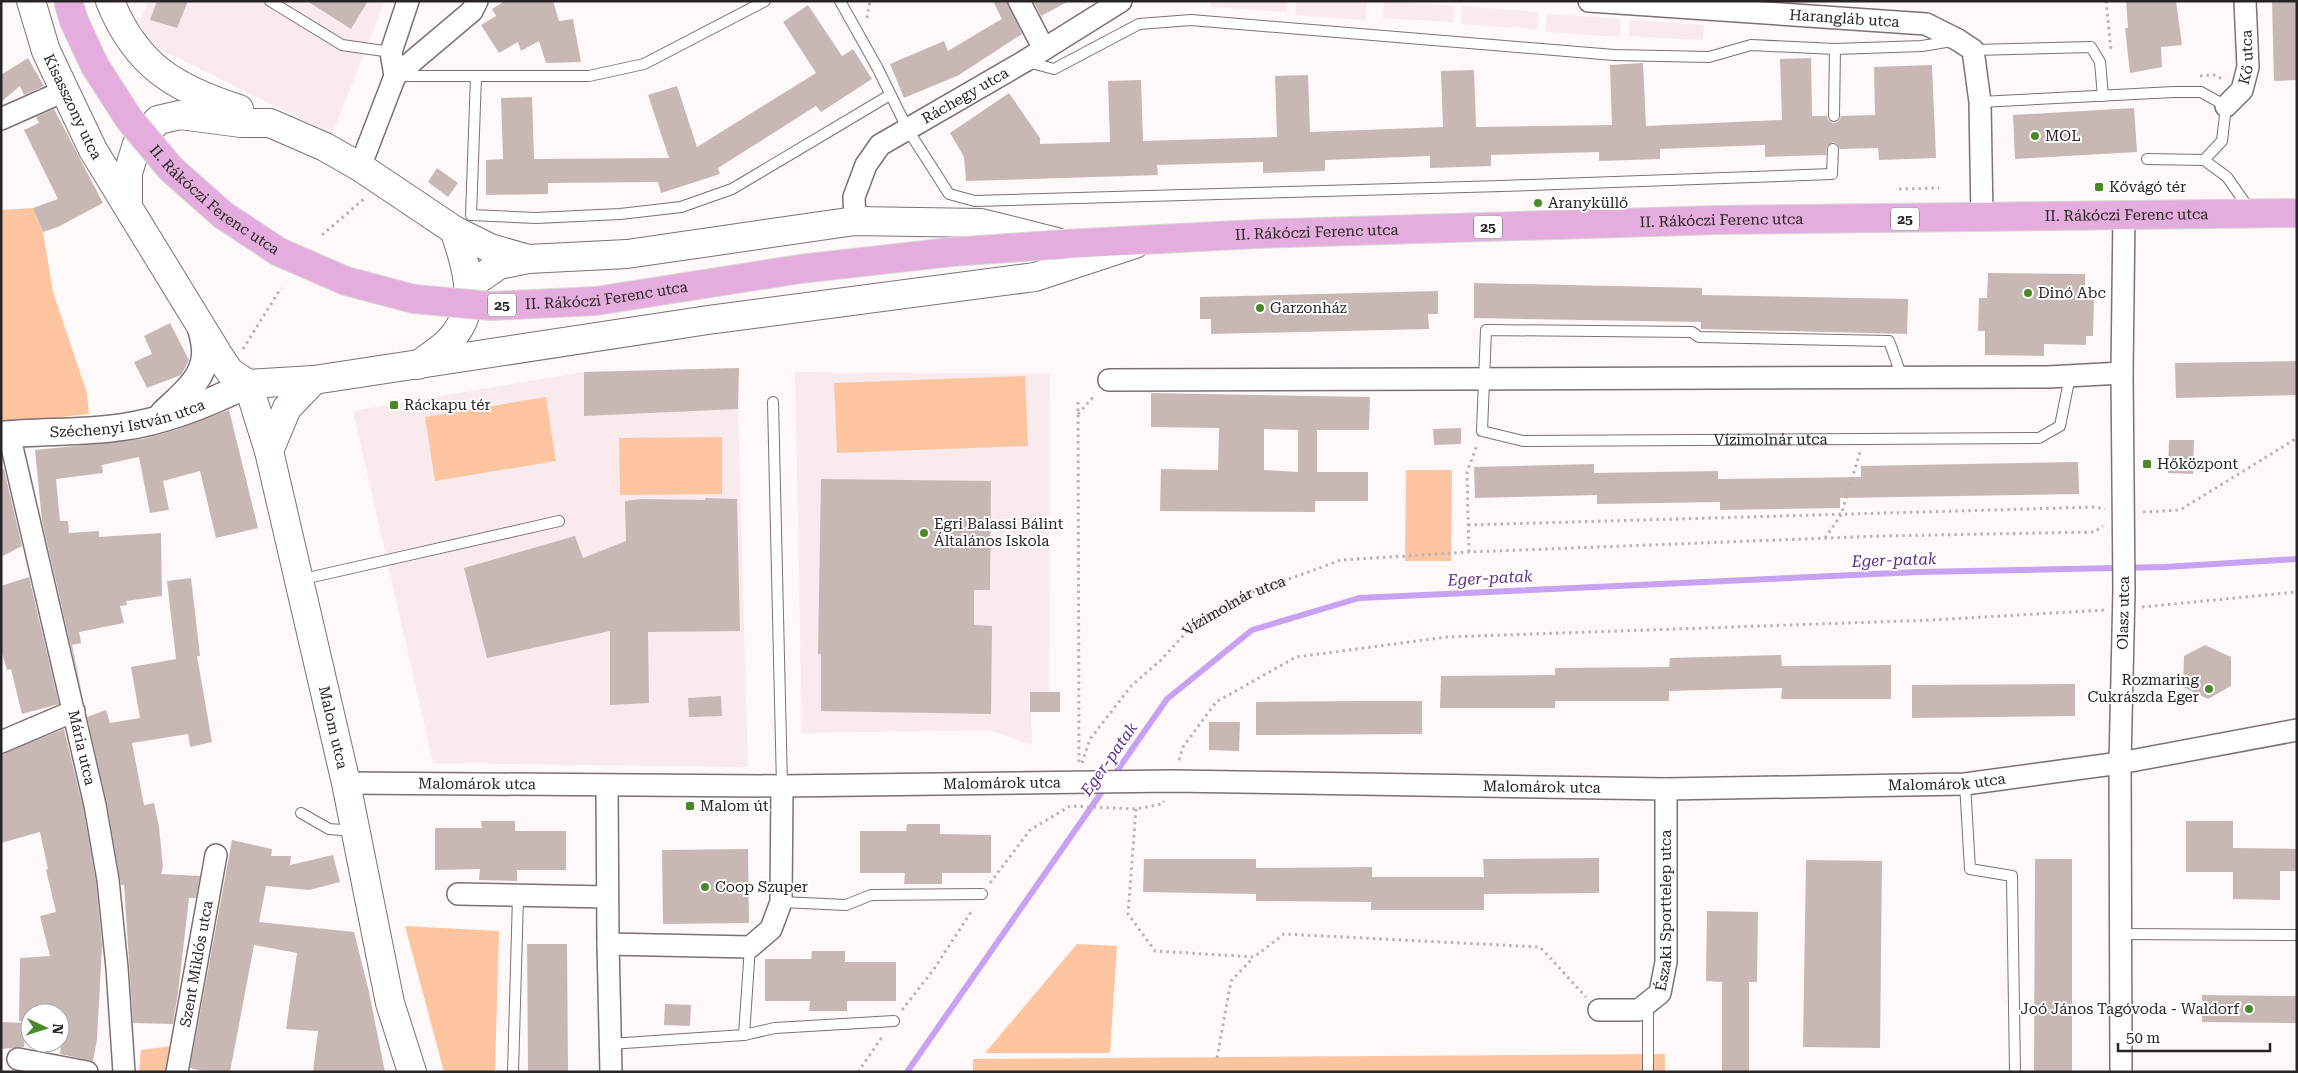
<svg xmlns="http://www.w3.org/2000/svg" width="2298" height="1073" font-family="'Roboto Serif',serif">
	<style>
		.built { fill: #f8eaed }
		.green { fill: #fdc59f }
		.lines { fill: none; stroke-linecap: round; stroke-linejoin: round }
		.stream { stroke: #c7a1f2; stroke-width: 6 }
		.building { fill: #c7b8b6; fill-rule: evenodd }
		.service-casing { stroke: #7d7073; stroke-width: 12 }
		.minor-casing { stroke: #7d7073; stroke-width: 24 }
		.tertiary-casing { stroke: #7d7073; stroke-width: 29 }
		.secondary-casing { stroke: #7d7073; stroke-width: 30 }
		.primary-casing { stroke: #d8d7d8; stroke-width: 30 }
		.path { stroke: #bab4b5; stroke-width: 3; stroke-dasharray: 2.5 4; stroke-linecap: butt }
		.service { stroke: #fff; stroke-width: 10 }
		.minor { stroke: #fff; stroke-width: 21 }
		.tertiary { stroke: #fff; stroke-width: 26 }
		.secondary { stroke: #fff; stroke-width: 28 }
		.primary { stroke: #e5addd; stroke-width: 28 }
		.primary-bridge-casing { stroke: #d8d7d8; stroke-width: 30; stroke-linecap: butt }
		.primary-bridge { stroke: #e5addd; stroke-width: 28 }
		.poi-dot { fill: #4a892a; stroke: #fff; stroke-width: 2 }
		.labels { text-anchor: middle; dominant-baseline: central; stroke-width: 4; stroke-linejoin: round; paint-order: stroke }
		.shield { fill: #fff; stroke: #686566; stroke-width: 1 }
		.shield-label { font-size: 14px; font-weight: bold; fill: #282324 }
		.street-label { font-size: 15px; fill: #282324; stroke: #fff }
		.poi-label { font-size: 15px; fill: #282324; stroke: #fff; text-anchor: start }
		.water-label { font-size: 16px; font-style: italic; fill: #5f2d8b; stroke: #fff }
	</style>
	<rect width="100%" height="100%" fill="#fef8f9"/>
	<path class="built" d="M 148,1 L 385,1 L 332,134 L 155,47 L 139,24 Z
		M 1211,1 L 1288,1 L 1287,12 L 1211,7 Z
		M 1296,1 L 1367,1 L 1366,20 L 1295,15 Z
		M 1384,1 L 1454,6 L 1453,22 L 1383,18 Z
		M 1462,6 L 1538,12 L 1537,29 L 1461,24 Z
		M 1547,14 L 1621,19 L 1620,37 L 1546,32 Z
		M 1630,20 L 1704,25 L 1703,40 L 1629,36 Z
		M 739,368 L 738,409 L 748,767 L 433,763 L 353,411 L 584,372 Z
		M 795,372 L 1050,374 L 1049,692 L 1030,692 L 1032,745 L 989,730 L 802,733 Z"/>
	<path class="green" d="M 33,208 L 43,232 L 53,292 L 87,393 L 89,414 L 1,424 L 1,210 Z
		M 1025,376 L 1028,446 L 837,453 L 834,383 Z
		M 546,397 L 556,461 L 435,481 L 425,417 Z
		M 722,437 L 722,494 L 620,495 L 619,438 Z
		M 1406,470 L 1452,470 L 1451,561 L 1405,561 Z
		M 405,926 L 499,931 L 495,1072 L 444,1072 Z
		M 1077,944 L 1117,946 L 1110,1053 L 985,1053 Z
		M 172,1046 L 166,1072 L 139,1072 L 141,1050 Z
		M 1665,1054 L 1665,1072 L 973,1072 L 973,1059 Z"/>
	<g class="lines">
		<path class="stream" d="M 1112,778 L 1167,699 L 1252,630 L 1359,598 L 1918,572 L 2165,567 L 2297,559
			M 907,1072 L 1106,786"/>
	</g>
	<path class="building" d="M 157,1 L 188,1 L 177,28 L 150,20 Z
		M 307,1 L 368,1 L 351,29 Z
		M 505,1 L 553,1 L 559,21 L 573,19 L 581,62 L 546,63 L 539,41 L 521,51 L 518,42 L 499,53 L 481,25 L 496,16 L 492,9 Z
		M 993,1 L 1007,1 L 1022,34 L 959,75 L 904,98 L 890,64 L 944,41 L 948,51 L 988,27 L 1002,19 Z
		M 1033,1 L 1069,1 L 1041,16 Z
		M 2126,1 L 2176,1 L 2182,45 L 2161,47 L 2162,67 L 2130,73 L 2125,28 L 2128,28 Z
		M 2272,1 L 2297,1 L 2297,80 L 2274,81 Z
		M 808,5 L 842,56 L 853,49 L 872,79 L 821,112 L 816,106 L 718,168 L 720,174 L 661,193 L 658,182 L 548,183 L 548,194 L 486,195 L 486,160 L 503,159 L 501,98 L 532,97 L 534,159 L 669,158 L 648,95 L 677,86 L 697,147 L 816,73 L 783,22 Z
		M 28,58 L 44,86 L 24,95 L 20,86 L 1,102 L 1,75 Z
		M 1811,58 L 1812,116 L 1827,116 L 1828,120 L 1833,123 L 1838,122 L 1841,116 L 1875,115 L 1874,67 L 1932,65 L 1936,158 L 1879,160 L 1878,148 L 1840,149 L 1837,144 L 1833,142 L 1827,146 L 1826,155 L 1765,157 L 1765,145 L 1660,149 L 1660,159 L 1599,161 L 1599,152 L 1491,155 L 1491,166 L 1430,168 L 1430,156 L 1325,160 L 1325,171 L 1263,173 L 1263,162 L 1157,165 L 1158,175 L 966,181 L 964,157 L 950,133 L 1009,93 L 1040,138 L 1040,144 L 1110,142 L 1108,81 L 1141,80 L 1143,141 L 1277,137 L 1275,76 L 1308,75 L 1310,132 L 1443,127 L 1441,71 L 1474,70 L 1476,127 L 1612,125 L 1610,65 L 1643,63 L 1646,126 L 1782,120 L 1780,59 Z
		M 2134,108 L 2137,152 L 2015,159 L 2013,115 Z
		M 54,109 L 103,203 L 58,227 L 43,232 L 33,208 L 58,199 L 24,130 L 39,123 L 36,117 Z
		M 437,168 L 458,183 L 448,197 L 428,182 Z
		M 1988,273 L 2085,274 L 2085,297 L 2094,297 L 2093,336 L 2086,336 L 2086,345 L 2044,344 L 2044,356 L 1985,355 L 1985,331 L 1978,331 L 1979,298 L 1987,298 Z
		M 1474,283 L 1702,288 L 1702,295 L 1908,299 L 1907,334 L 1701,329 L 1701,322 L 1474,318 Z
		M 1438,291 L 1438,314 L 1428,314 L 1429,329 L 1211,334 L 1211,319 L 1200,319 L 1200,297 Z
		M 170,323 L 189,360 L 181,375 L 147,388 L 134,362 L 152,354 L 144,336 Z
		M 2297,361 L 2297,395 L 2176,398 L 2175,363 Z
		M 739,368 L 738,409 L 584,416 L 584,372 Z
		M 1151,393 L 1370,397 L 1369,430 L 1317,430 L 1317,472 L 1368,472 L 1368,501 L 1315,501 L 1315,512 L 1160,511 L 1161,469 L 1218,470 L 1219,428 L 1151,427 ZM 1264,429 L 1298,430 L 1298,472 L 1264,470 Z
		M 229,410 L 258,528 L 216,538 L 200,471 L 163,481 L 169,510 L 150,513 L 139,457 L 102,465 L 103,473 L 56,479 L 60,521 L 68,521 L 69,533 L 99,531 L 99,537 L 161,533 L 162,596 L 126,601 L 127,605 L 120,606 L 124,623 L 79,632 L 81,643 L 72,645 L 83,699 L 42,521 L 35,450 L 143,439 L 176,430 Z
		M 1461,428 L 1461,444 L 1434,445 L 1433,429 Z
		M 2169,440 L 2194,440 L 2193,474 L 2168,473 Z
		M 2078,462 L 2079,494 L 1840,498 L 1840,508 L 1720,510 L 1720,502 L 1597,504 L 1597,495 L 1475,498 L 1474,467 L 1594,464 L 1594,473 L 1718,471 L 1718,479 L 1861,477 L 1861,466 Z
		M 1,469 L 4,469 L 22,546 L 1,557 Z
		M 821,479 L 991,481 L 990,590 L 974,590 L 974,625 L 992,626 L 991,714 L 821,711 L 821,654 L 818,654 Z
		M 705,498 L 737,499 L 740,631 L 648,632 L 649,703 L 610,705 L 610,631 L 487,658 L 464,568 L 575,536 L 583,558 L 626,541 L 625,501 L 642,499 L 705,500 Z
		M 29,577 L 59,704 L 22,714 L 11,669 L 7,670 L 1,649 L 1,586 Z
		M 191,578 L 200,656 L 197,656 L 212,742 L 190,747 L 188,734 L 132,743 L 144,805 L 154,803 L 159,827 L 163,867 L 161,874 L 200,876 L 196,898 L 189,898 L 178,993 L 173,1024 L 133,1023 L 124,885 L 121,885 L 107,803 L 87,717 L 106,710 L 110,723 L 140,718 L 131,667 L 176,659 L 167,581 Z
		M 2205,645 L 2231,657 L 2231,686 L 2208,699 L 2183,687 L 2184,656 Z
		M 1781,655 L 1782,666 L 1891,665 L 1891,699 L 1781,699 L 1782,688 L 1669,691 L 1669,701 L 1555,701 L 1555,708 L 1440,708 L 1441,676 L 1555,675 L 1555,668 L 1669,667 L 1670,658 Z
		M 2075,684 L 2075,716 L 1912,718 L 1912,685 Z
		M 1030,692 L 1060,692 L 1060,712 L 1030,712 Z
		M 721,696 L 722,716 L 689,717 L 688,698 Z
		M 1367,701 L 1422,701 L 1422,734 L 1256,735 L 1256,702 Z
		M 1209,722 L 1240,722 L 1239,751 L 1209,750 Z
		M 64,729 L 83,807 L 96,882 L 102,945 L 97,1040 L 93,1061 L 60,1054 L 62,1036 L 60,1036 L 60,1013 L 30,1013 L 30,1021 L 19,1021 L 20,958 L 50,956 L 40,916 L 56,912 L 46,870 L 48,869 L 40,832 L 1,843 L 1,754 Z
		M 481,821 L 515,821 L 515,831 L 566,831 L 566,870 L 517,870 L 517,881 L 479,880 L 480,869 L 435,870 L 435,828 L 482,828 Z
		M 2186,821 L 2233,821 L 2233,848 L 2297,849 L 2297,871 L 2280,871 L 2280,900 L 2233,899 L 2233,872 L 2186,872 Z
		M 907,824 L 940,824 L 940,834 L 991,835 L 991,873 L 942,873 L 942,884 L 904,884 L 905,873 L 860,873 L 860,831 L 906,831 Z
		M 232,840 L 272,849 L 271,856 L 291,856 L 290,865 L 333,855 L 340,882 L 309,890 L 266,886 L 259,922 L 354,932 L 369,992 L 385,1072 L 313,1072 L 318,1031 L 286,1029 L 297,953 L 254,945 L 230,1072 L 206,1072 L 190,1068 Z
		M 748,849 L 749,923 L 663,924 L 662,850 Z
		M 1599,858 L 1599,893 L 1484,894 L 1484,910 L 1371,910 L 1371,902 L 1256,901 L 1256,894 L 1143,892 L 1144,859 L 1256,859 L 1256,868 L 1372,867 L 1372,877 L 1484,877 L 1483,859 Z
		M 2035,859 L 2072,859 L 2072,1072 L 2034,1072 Z
		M 1806,860 L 1882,861 L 1880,1048 L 1803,1047 Z
		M 1707,911 L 1758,912 L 1757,982 L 1749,982 L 1749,1072 L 1722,1072 L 1722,982 L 1706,981 Z
		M 527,944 L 567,944 L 568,1072 L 528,1072 Z
		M 812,951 L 845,951 L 845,962 L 896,962 L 896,1001 L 847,1001 L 847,1011 L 809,1011 L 810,1001 L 765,1001 L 765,959 L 811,959 Z
		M 2202,995 L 2297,996 L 2297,1023 L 2202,1022 Z
		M 665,1004 L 691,1005 L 690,1026 L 664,1025 Z
		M 1,1022 L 26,1023 L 24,1047 L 1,1049 Z"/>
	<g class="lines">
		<defs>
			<g id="service">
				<path d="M 270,1 L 342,45 L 391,52"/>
				<path d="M 840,1 L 877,67 L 908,130 L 949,194 L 975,201 L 1502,186 L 1832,174 L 1833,149"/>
				<path d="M 1973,50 L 2091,47 L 2100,62 L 2103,96"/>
				<path d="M 1028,62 L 1054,69 L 1139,24 L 1191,20 L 1614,55 L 1709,57 L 1751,45 L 1835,49 L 1922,46 L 1952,41"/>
				<path d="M 398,76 L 589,76 L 644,64 L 765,1"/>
				<path d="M 476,77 L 471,215 L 536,218 L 620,214 L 681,207 L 732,189 L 890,95"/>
				<path d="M 1980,102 L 2174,92 L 2201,92 L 2226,106 L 2222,141 L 2204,160"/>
				<path d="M 1834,116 L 1835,49"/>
				<path d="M 2147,159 L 2204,160 L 2227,177 L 2250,210"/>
				<path id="s2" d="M 1902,377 L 1889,341 L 1699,337 L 1692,332 L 1486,330 L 1482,431 L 1523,441 L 2039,438 L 2060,426 L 2070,376"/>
				<path d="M 773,402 L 782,786"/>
				<path d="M 299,580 L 559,521"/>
				<path d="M 1965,784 L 1970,869 L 2012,876 L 2015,1072"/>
				<path d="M 301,813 L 329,829 L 355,831"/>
				<path d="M 781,902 L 846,905 L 871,895 L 982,894"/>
				<path d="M 2120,934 L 2297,935"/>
				<path d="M 1648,1004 L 1648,1072"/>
				<path d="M 744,1035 L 775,1028 L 894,1021"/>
				<path d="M 610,1044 L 744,1035 L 750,947"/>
				<path d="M 513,1072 L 518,897"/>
			</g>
			<g id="minor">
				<path d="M 1019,1 L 1044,49"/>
				<path id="s3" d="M 1589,1 L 1926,24 L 1958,40 L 1973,50 L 1980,102 L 1982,218"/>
				<path d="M 395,76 L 391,52 L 408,1"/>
				<path id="s4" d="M 2226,106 L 2242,90 L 2248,67 L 2245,1"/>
				<path d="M 1,119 L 64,91"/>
				<path d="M 360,167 L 395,76 L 472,11 L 477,1"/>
				<path id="s5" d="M 855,221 L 854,197 L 866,165 L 880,145 L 1025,61 L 1121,1"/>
				<path d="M 1109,380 L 2048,377 L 2122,373"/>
				<path id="s6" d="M 9,434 L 95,805 L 108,880 L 117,968 L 124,1072"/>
				<path d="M 1,742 L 74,711"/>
				<path id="s7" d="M 346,783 L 782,786 L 1172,781 L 1666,789 L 1965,784 L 2120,763 L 2297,730"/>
				<path d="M 607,786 L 608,944 L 750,947 L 771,929 L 781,902 L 782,786"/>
				<path d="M 458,894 L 607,897"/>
				<path d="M 608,944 L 611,1072"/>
				<path id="s8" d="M 1599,1010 L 1639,1010 L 1660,993 L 1666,962 L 1666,789"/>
				<path d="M 18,1059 L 87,1072"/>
				<path id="s9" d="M 177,1072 L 216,855"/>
				<path id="s10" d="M 2121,1072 L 2120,763 L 2124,590 L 2122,373 L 2124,214"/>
			</g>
			<g id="tertiary">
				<path d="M 163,414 C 179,398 204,380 205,355 C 206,346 203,336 201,328"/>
				<path id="s11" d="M 1,435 C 41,431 83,433 123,427 C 166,421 210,403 248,384"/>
			</g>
			<g id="secondary">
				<path id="s12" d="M 31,1 L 46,51 L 93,150 L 221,359 L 230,372 L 248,384 L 314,380 L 708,320 L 1035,277 L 1135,244"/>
				<path d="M 110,1 C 136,66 176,89 239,109"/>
				<path d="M 128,206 L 128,173 L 137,144 L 158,120 L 180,115 L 241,123 L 270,123 L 325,147 L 360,167 L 454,230 L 490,248 L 528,259 L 627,254 L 855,221 L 981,223 L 1057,242"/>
				<path d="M 470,285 L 499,265 L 528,259"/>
				<path d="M 418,365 C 427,358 437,352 446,344 C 481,312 468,269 454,230"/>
				<path id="s13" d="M 248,384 L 269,451 L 346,783 L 390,1003 L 412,1072"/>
				<path d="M 269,451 L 287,408 L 314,380"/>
			</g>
			<g id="primary">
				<path id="s14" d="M 1066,244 L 1256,234 L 1718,220 L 2297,213"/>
			</g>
		</defs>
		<use href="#service" class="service-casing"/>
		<use href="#minor" class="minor-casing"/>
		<use href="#tertiary" class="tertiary-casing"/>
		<use href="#secondary" class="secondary-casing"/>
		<use href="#primary" class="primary-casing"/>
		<g class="path">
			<path d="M 2106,1 L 2111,50"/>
			<path d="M 867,18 L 870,1"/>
			<path d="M 2200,76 L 2214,75 L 2225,80"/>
			<path d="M 1899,189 L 1939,188"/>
			<path d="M 322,235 L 365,198"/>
			<path d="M 243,349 L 281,288"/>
			<path d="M 1078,402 L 1079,763"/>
			<path d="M 1078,414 L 1095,395"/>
			<path d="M 2143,512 L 2180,510 L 2297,438"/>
			<path d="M 1468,525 L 2095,507 L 2105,509"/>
			<path d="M 1825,538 L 1841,515 L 1860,452"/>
			<path d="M 1469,552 L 1467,472 L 1477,445"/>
			<path d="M 2142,607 L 2297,592"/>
			<path d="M 1179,760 L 1183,747 L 1216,702 L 1296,657 L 1447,637 L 1932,620 L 2104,610"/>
			<path id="s1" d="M 1082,763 L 1090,739 L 1132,685 L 1160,661 L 1192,626 L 1248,594 L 1341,560 L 1469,552 L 1880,536 L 2094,532 L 2103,526"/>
			<path d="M 1136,809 L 1128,914 L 1155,951 L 1254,957 L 1284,934 L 1540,947 L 1586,997"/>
			<path d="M 990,883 L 1030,830 L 1070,806 L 1136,809 L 1162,804 L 1164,801"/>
			<path d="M 902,1010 L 934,969 L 973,909"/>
			<path d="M 1217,1058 L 1231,981 L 1253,958"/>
			<path d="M 858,1072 L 882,1037"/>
		</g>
		<use href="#service" class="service"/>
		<use href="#minor" class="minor"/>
		<use href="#tertiary" class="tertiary"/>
		<use href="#secondary" class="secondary"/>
		<use href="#primary" class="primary"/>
		<defs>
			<g id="primary-bridge">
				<path id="s15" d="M 68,1 L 74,21 L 95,66 L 129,119 L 171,169 L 223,215 L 279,252 L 346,281 L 414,299 L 491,306 L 596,301 L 800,269 L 951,252 L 1066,244"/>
			</g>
		</defs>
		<use href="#primary-bridge" class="primary-bridge-casing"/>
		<use href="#primary-bridge" class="primary-bridge"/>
	</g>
	<g class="poi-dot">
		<circle cx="2035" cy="136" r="5"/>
		<rect x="2094" y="182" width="10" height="10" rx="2.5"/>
		<circle cx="1538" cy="203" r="5"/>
		<circle cx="2028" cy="293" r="5"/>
		<circle cx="1260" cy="308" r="5"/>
		<rect x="389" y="400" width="10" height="10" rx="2.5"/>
		<rect x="2142" y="459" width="10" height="10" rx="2.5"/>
		<circle cx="924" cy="533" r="5"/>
		<circle cx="2209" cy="689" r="5"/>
		<rect x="685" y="801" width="10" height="10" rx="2.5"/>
		<circle cx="705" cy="887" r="5"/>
		<circle cx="2249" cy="1009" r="5"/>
	</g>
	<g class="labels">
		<g class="shield">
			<rect x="1891" y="207.5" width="28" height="23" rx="4"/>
			<rect x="1474" y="215.5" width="28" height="23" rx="4"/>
			<rect x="488" y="293.5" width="28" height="23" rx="4"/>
		</g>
		<g class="shield-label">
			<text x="1905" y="219">25</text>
			<text x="1488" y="227">25</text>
			<text x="502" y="305">25</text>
		</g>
		<g class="street-label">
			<text stroke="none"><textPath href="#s3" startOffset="256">Harangláb utca</textPath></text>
			<text stroke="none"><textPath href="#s4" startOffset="56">Kő utca</textPath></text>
			<text stroke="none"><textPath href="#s5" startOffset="181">Ráchegy utca</textPath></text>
			<text stroke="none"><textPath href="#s12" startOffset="114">Kisasszony utca</textPath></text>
			<text stroke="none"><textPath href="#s15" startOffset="252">II. Rákóczi Ferenc utca</textPath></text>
			<text stroke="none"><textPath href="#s14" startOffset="1061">II. Rákóczi Ferenc utca</textPath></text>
			<text stroke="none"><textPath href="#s14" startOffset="656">II. Rákóczi Ferenc utca</textPath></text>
			<text stroke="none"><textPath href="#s14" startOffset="251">II. Rákóczi Ferenc utca</textPath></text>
			<text stroke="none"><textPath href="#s15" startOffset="672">II. Rákóczi Ferenc utca</textPath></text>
			<text stroke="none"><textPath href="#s11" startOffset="128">Széchenyi István utca</textPath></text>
			<text stroke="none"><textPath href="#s2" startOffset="834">Vízimolnár utca</textPath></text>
			<text stroke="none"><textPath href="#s1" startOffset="225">Vízimolnár utca</textPath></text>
			<text stroke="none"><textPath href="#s10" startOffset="459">Olasz utca</textPath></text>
			<text stroke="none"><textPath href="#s13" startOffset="354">Malom utca</textPath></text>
			<text stroke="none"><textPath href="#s6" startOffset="322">Mária utca</textPath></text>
			<text stroke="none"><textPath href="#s7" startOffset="1601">Malomárok utca</textPath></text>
			<text stroke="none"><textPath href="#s7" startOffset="656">Malomárok utca</textPath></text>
			<text stroke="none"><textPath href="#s7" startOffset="131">Malomárok utca</textPath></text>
			<text stroke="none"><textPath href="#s7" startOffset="1196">Malomárok utca</textPath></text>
			<text stroke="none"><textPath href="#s8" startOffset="150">Északi Sporttelep utca</textPath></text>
			<text stroke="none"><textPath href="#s9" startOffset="110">Szent Miklós utca</textPath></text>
		</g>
		<g class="poi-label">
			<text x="2045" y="136">MOL</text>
			<text x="2109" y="187">Kővágó tér</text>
			<text x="1548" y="203">Aranyküllő</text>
			<text x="2038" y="293">Dinó Abc</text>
			<text x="1270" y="308">Garzonház</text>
			<text x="404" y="405">Ráckapu tér</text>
			<text x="2157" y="464">Hőközpont</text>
			<text x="934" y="524">Egri Balassi Bálint<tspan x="934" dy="17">Általános Iskola</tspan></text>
			<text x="2199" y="680" text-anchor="end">Rozmaring<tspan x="2199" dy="17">Cukrászda Eger</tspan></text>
			<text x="700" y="806">Malom út</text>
			<text x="715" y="887">Coop Szuper</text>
			<text x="2239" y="1009" text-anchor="end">Joó János Tagóvoda - Waldorf</text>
		</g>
		<g class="water-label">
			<text transform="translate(1894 560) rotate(-2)">Eger-patak</text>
			<text transform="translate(1490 578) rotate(-3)">Eger-patak</text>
			<text transform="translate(1109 759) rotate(-55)">Eger-patak</text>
		</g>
	</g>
	<rect width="2298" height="1073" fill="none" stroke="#282324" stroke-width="5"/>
	<g transform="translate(45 1028) rotate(94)"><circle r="24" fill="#ffffff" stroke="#a9a7a7"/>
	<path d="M0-4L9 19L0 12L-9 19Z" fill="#4a892a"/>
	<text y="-8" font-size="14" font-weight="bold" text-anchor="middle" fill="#282324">N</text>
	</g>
	<path d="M2118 1043v8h152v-8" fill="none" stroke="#282324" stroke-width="2.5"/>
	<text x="2126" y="1043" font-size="15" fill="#282324" stroke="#ffffff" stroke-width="4" paint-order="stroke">50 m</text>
</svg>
